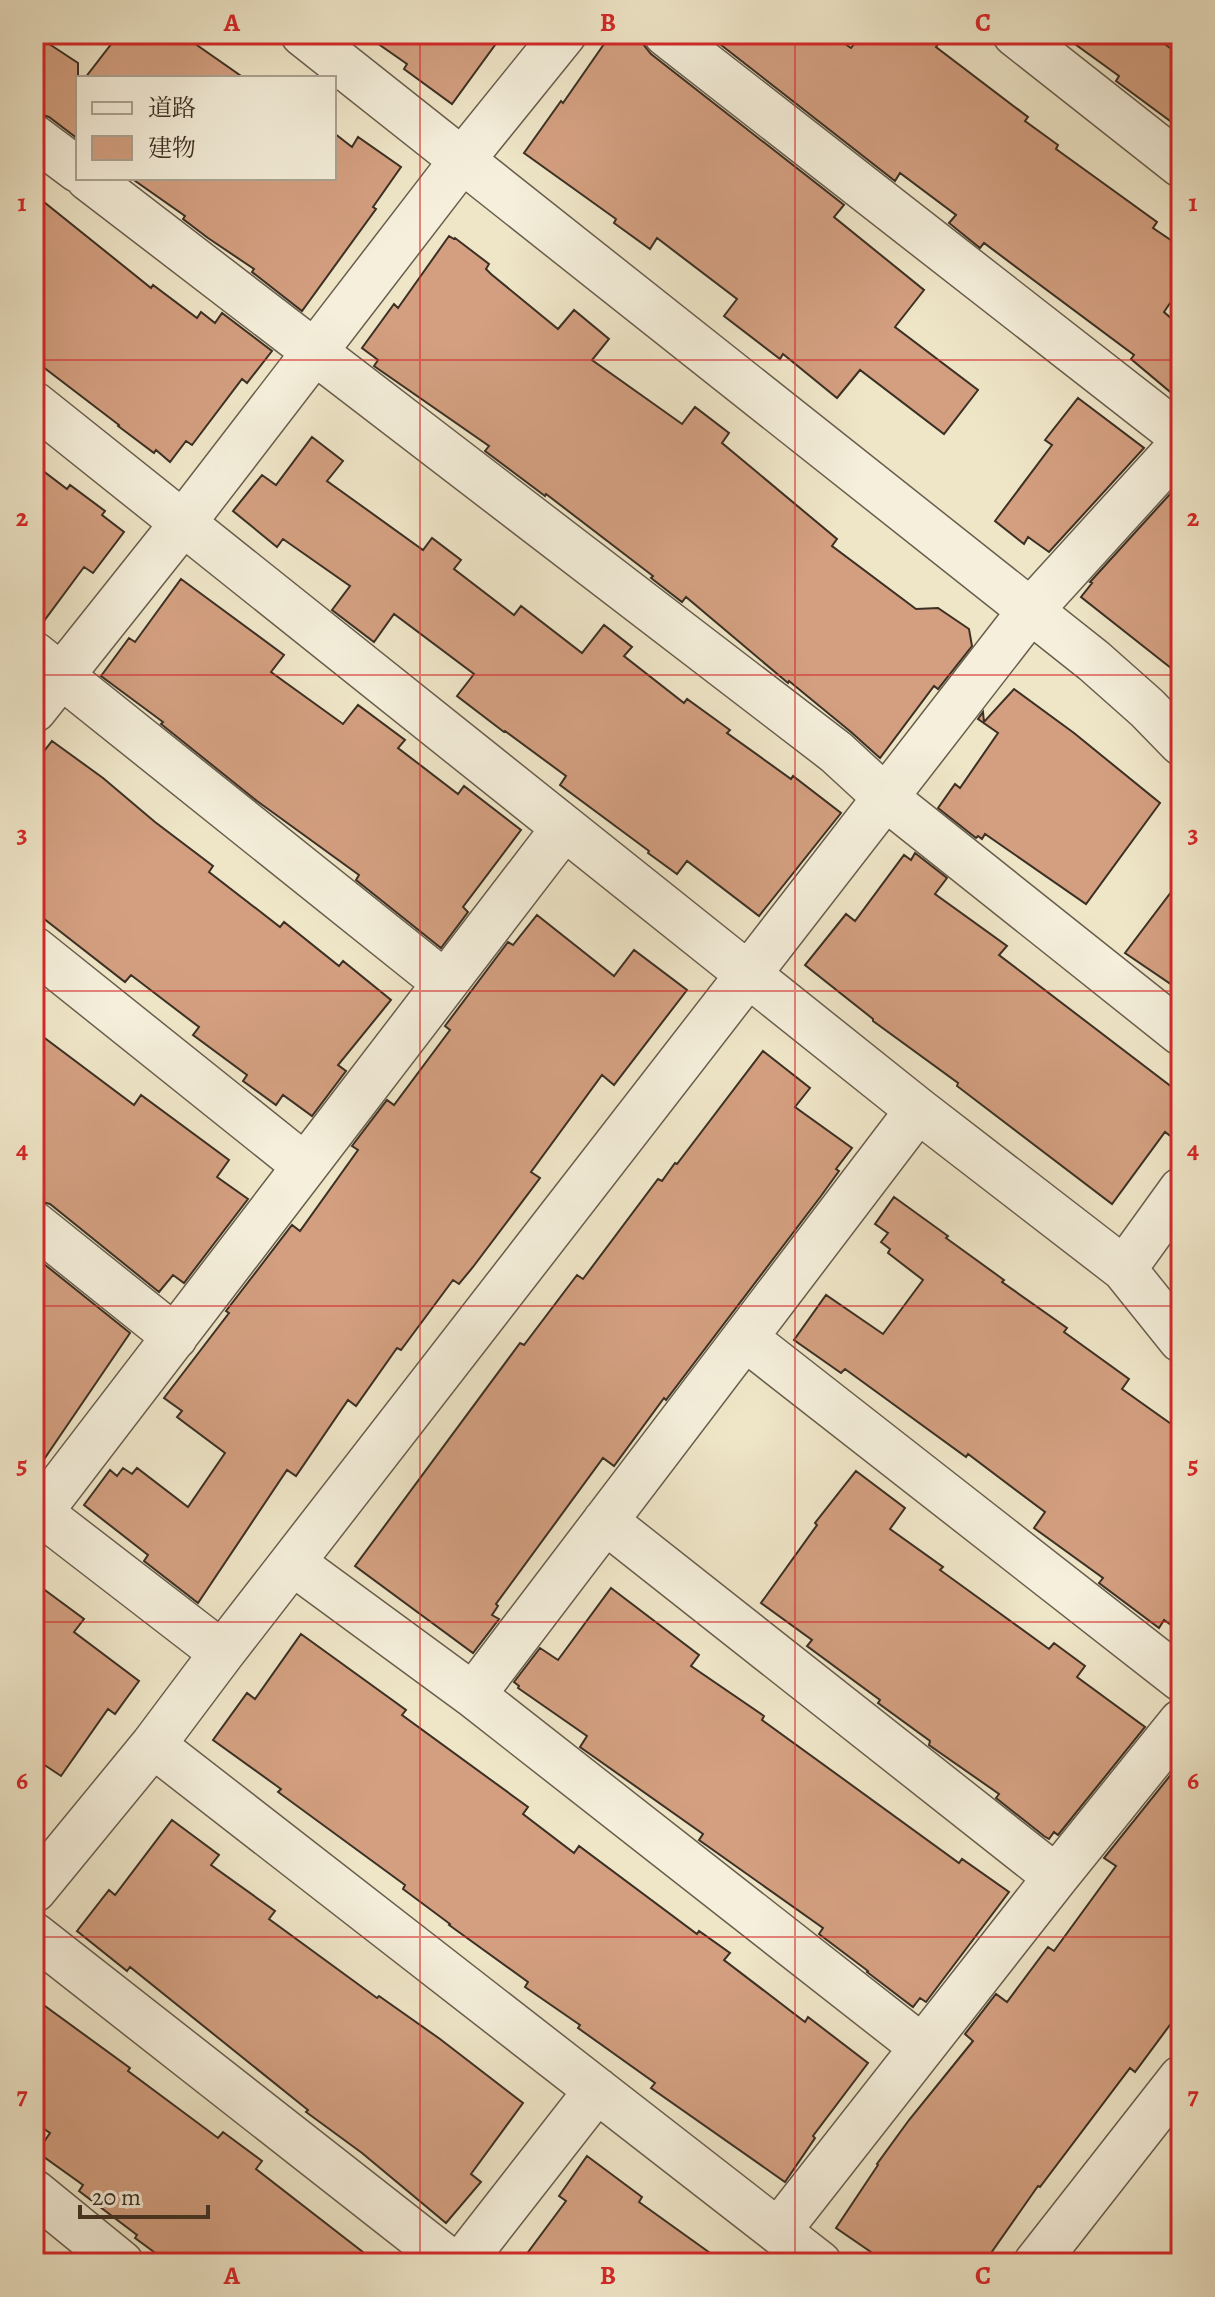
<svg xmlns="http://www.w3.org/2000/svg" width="1215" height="2297" font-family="Alegreya,'Noto Serif JP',serif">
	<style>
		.building { fill: #d39f80; stroke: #3c3024; stroke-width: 2 }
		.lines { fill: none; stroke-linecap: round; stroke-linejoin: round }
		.minor-casing { stroke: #695e4d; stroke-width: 47 }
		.minor { stroke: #f5efdb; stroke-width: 44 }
		.grid { fill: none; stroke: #d62828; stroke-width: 2; stroke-opacity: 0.55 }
		.neatline { fill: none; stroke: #d62828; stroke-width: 3 }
		.grid-label { font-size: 26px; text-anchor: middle; font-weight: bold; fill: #d62828 }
	</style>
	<rect width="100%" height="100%" fill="#efe6c8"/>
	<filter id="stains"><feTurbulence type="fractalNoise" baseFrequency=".0025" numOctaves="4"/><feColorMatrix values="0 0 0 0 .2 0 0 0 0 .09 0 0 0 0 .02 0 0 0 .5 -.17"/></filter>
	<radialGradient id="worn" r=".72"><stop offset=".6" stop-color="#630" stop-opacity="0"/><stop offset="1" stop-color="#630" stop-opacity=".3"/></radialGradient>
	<path class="building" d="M 34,34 L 78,63 L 78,139 L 49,117 L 34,112 Z
		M 119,34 L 181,34 L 244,78 L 85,78 Z
		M 364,34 L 503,34 L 452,104 L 404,69 L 407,64 Z
		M 611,34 L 642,34 L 643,44 L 651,54 L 844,205 L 834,217 L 924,290 L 895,327 L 978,390 L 944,434 L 860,370 L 837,398 L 783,354 L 780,359 L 724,316 L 737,299 L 657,238 L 650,249 L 614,223 L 616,219 L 524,153 L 561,101 L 563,103 Z
		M 707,34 L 830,34 L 851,48 L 862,34 L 946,34 L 936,47 L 1028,117 L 1025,121 L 1058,145 L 1056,149 L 1157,222 L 1153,228 L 1181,247 L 1181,287 L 1164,312 L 1181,327 L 1181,401 L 1131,359 L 1134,355 L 984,243 L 980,248 L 949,223 L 956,215 L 900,173 L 895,181 Z
		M 1061,34 L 1151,34 L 1181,56 L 1181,129 L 1116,81 L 1119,76 Z
		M 334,133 L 352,147 L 358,137 L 401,167 L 373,207 L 376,209 L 302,311 L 252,272 L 254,269 L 208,238 L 183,219 L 185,216 L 131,178 L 334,178 Z
		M 34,194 L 151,288 L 153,285 L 197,318 L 201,312 L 215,323 L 222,313 L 272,351 L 247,383 L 242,379 L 192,445 L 186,441 L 170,462 L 156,450 L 154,453 L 118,426 L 119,425 L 34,360 Z
		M 449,236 L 454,239 L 455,238 L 489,264 L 486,269 L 491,274 L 558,329 L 574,310 L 609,339 L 592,360 L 682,424 L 695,407 L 729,433 L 722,443 L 837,539 L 832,546 L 916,609 L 938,608 L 969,629 L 972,646 L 938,689 L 934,686 L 880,758 L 851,732 L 789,681 L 788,683 L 686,597 L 682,602 L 651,578 L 653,576 L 546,494 L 545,496 L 485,451 L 489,446 L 374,366 L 378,360 L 362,348 L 394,304 L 398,308 Z
		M 1078,398 L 1144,448 L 1049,552 L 1028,537 L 1024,544 L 995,521 L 1052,445 L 1045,440 Z
		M 312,437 L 343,461 L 327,481 L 423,550 L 432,538 L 461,560 L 454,569 L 514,615 L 521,606 L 582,653 L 604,625 L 632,647 L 624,656 L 684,703 L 687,699 L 730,730 L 727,733 L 791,779 L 793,776 L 841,813 L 759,916 L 687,861 L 677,874 L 648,853 L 649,851 L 560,785 L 566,776 L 505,731 L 504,732 L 457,696 L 474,674 L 394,614 L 374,642 L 332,610 L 350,586 L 283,539 L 277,547 L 233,511 L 262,475 L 276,485 Z
		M 34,464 L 67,489 L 70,485 L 105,511 L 102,515 L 124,532 L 93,573 L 84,567 L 38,629 L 34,630 Z
		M 1181,482 L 1181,676 L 1081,597 L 1092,583 L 1090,582 Z
		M 181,579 L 284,655 L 271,672 L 343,724 L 358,705 L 405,740 L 398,748 L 458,794 L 464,786 L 521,830 L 463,907 L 468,912 L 441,948 L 356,880 L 359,875 L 257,801 L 161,724 L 163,722 L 101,676 L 129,638 L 135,642 Z
		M 1014,689 L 1074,733 L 1160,803 L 1086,904 L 985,834 L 982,839 L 978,836 L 976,838 L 938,808 L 955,784 L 960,788 L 998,733 L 978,719 L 983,712 L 984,722 Z
		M 52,741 L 103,778 L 155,822 L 213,866 L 209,872 L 280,927 L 284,922 L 339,966 L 343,961 L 391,1000 L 338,1065 L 346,1071 L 312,1116 L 283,1095 L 276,1105 L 243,1081 L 247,1075 L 193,1035 L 199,1027 L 131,975 L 125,982 L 34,911 L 34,764 Z
		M 915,853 L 947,878 L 935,894 L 1007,946 L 999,955 L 1181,1094 L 1181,1144 L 1165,1132 L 1112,1204 L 957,1086 L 958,1083 L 873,1021 L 873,1019 L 805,965 L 846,914 L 855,921 L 904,855 L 911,860 Z
		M 1181,879 L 1181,991 L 1125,953 Z
		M 537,915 L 614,976 L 634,950 L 687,990 L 614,1085 L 602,1075 L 531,1172 L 540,1178 L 473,1267 L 459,1284 L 453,1280 L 401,1350 L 397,1348 L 356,1406 L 348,1400 L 296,1476 L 287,1470 L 198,1603 L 144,1561 L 148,1555 L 84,1505 L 110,1470 L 117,1476 L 123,1468 L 132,1474 L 137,1468 L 188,1507 L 225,1453 L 177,1417 L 182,1411 L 164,1398 L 229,1313 L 226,1311 L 292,1225 L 300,1231 L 358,1150 L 352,1146 L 387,1100 L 394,1105 L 450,1030 L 445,1026 L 508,942 L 513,945 Z
		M 34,1030 L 134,1105 L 141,1095 L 229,1160 L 217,1177 L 248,1199 L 184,1283 L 173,1275 L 159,1292 L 50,1204 L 34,1200 Z
		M 763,1051 L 810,1088 L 795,1107 L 852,1148 L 836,1169 L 839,1171 L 821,1196 L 666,1400 L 664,1398 L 614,1466 L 603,1458 L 496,1604 L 498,1606 L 492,1615 L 499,1619 L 473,1653 L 355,1566 L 520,1343 L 524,1345 L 577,1275 L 583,1279 L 658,1179 L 662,1181 L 675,1163 L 677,1164 Z
		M 894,1197 L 948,1236 L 946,1238 L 1004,1280 L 1002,1282 L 1067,1328 L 1064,1332 L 1129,1379 L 1122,1389 L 1181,1431 L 1181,1632 L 1164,1620 L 1159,1628 L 1099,1583 L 1103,1578 L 1034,1528 L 1045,1512 L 968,1454 L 966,1457 L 845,1369 L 841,1373 L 794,1340 L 826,1295 L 883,1334 L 923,1280 L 888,1253 L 890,1249 L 881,1242 L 888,1233 L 875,1224 Z
		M 34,1256 L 130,1333 L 34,1474 Z
		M 856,1471 L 905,1508 L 890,1529 L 943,1567 L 940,1570 L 1049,1649 L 1054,1643 L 1085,1666 L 1077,1677 L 1145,1727 L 1058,1835 L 1054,1832 L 1049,1839 L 1044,1836 L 996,1798 L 999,1794 L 929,1745 L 930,1741 L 878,1703 L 880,1700 L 807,1646 L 812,1640 L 761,1603 L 817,1525 L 815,1523 Z
		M 34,1582 L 84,1619 L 74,1632 L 139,1681 L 115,1714 L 108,1709 L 61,1776 L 34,1758 Z
		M 611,1588 L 699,1655 L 691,1666 L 764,1716 L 762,1720 L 959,1863 L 962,1859 L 1009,1892 L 926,2002 L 920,1998 L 913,2007 L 867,1972 L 868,1971 L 819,1934 L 823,1928 L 699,1840 L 703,1834 L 580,1747 L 587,1736 L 518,1688 L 519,1686 L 514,1682 L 540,1648 L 558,1660 Z
		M 301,1634 L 406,1710 L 402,1715 L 528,1807 L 523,1814 L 574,1853 L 579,1846 L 697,1934 L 699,1931 L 730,1953 L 724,1960 L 805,2022 L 808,2017 L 868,2063 L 813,2136 L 815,2138 L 785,2182 L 651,2088 L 655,2083 L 578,2028 L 580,2025 L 525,1987 L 528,1982 L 449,1925 L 450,1924 L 403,1889 L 405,1885 L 278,1792 L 281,1789 L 213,1740 L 247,1693 L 255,1699 Z
		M 1181,1762 L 1181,2010 L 1135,2072 L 1130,2068 L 1040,2187 L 1038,2186 L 984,2263 L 887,2263 L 836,2228 L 878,2165 L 877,2164 L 909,2120 L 973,2041 L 965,2034 L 996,1994 L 1007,2002 L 1048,1947 L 1054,1951 L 1116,1866 L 1104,1858 Z
		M 172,1820 L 219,1855 L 211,1865 L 275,1911 L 269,1919 L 377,1998 L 379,1996 L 440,2039 L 523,2103 L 471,2174 L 481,2182 L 446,2223 L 362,2153 L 306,2112 L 308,2110 L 130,1967 L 127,1971 L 77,1931 L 109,1890 L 115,1895 Z
		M 34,1998 L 130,2068 L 128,2071 L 218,2138 L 223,2132 L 262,2161 L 256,2169 L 377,2263 L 169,2263 L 135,2238 L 137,2235 L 79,2191 L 83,2185 L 37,2152 L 50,2133 L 34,2122 Z
		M 587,2156 L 642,2197 L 639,2202 L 724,2263 L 520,2263 L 566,2201 L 559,2196 Z"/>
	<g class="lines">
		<defs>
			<path id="minor" d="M 303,34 L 1094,661 L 1147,708 L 1181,743
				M 666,34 L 1181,436
				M 1015,34 L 1181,165
				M 34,137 L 78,170
				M 88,178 L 836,752 L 886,798 L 1181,1033
				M 34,404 L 918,1110 L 1124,1269 L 1181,1340
				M 34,654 L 445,983
				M 34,710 L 183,523 L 463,159 L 564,34
				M 34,949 L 305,1166
				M 34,1224 L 175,1337
				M 1124,1269 L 1181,1190
				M 745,1338 L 1181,1679
				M 34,1508 L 222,1653
				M 34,1520 L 564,828
				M 605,1521 L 1056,1877
				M 293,1563 L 473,1695 L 922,2047
				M 473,1695 L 918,1110
				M 153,1745 L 819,2263
				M 34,1890 L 153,1745 L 222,1653 L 1030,611 L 1181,445
				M 34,1935 L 452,2263
				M 34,2192 L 121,2263
				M 779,2230 L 1056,1877 L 1181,1722
				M 462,2263 L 597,2090
				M 1036,2263 L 1181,2078"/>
		</defs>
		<use href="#minor" class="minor-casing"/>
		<use href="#minor" class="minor"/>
	</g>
	<path class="grid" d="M 420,34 L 420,2263M 795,34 L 795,2263M 34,360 L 1181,360M 34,675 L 1181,675M 34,991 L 1181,991M 34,1306 L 1181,1306M 34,1622 L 1181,1622M 34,1937 L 1181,1937"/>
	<rect width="1215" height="2297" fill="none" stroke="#efe6c8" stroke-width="88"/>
	<rect x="76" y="76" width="260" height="104" fill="#f5efdb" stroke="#aba392" stroke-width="2"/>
	<rect x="92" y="102" width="40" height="12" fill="#f5efdb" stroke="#aba392" stroke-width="2"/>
	<text x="148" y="116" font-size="24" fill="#3c3024">道路</text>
	<rect x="92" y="136" width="40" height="24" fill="#d39f80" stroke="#aba392" stroke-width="2"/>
	<text x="148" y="156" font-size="24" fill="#3c3024">建物</text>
	<path d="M80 2205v12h128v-12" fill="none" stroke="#3c3024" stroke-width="4"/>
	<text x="92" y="2205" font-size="24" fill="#3c3024" stroke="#f5efdb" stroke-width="6" paint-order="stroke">20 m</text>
	<rect x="44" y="44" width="1127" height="2209" class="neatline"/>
	<g class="grid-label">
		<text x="232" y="31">A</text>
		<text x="608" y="31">B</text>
		<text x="983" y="31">C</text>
		<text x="22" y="211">1</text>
		<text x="1193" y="211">1</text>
		<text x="22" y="526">2</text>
		<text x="1193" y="526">2</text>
		<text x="22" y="842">3</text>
		<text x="1193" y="842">3</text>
		<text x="22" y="1158">4</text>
		<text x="1193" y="1158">4</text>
		<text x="22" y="1473">5</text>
		<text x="1193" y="1473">5</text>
		<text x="22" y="1789">6</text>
		<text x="1193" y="1789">6</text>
		<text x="22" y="2104">7</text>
		<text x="1193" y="2104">7</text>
		<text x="232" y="2284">A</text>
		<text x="608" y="2284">B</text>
		<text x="983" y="2284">C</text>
	</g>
	<rect width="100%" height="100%" filter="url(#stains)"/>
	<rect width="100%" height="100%" fill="url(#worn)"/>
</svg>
